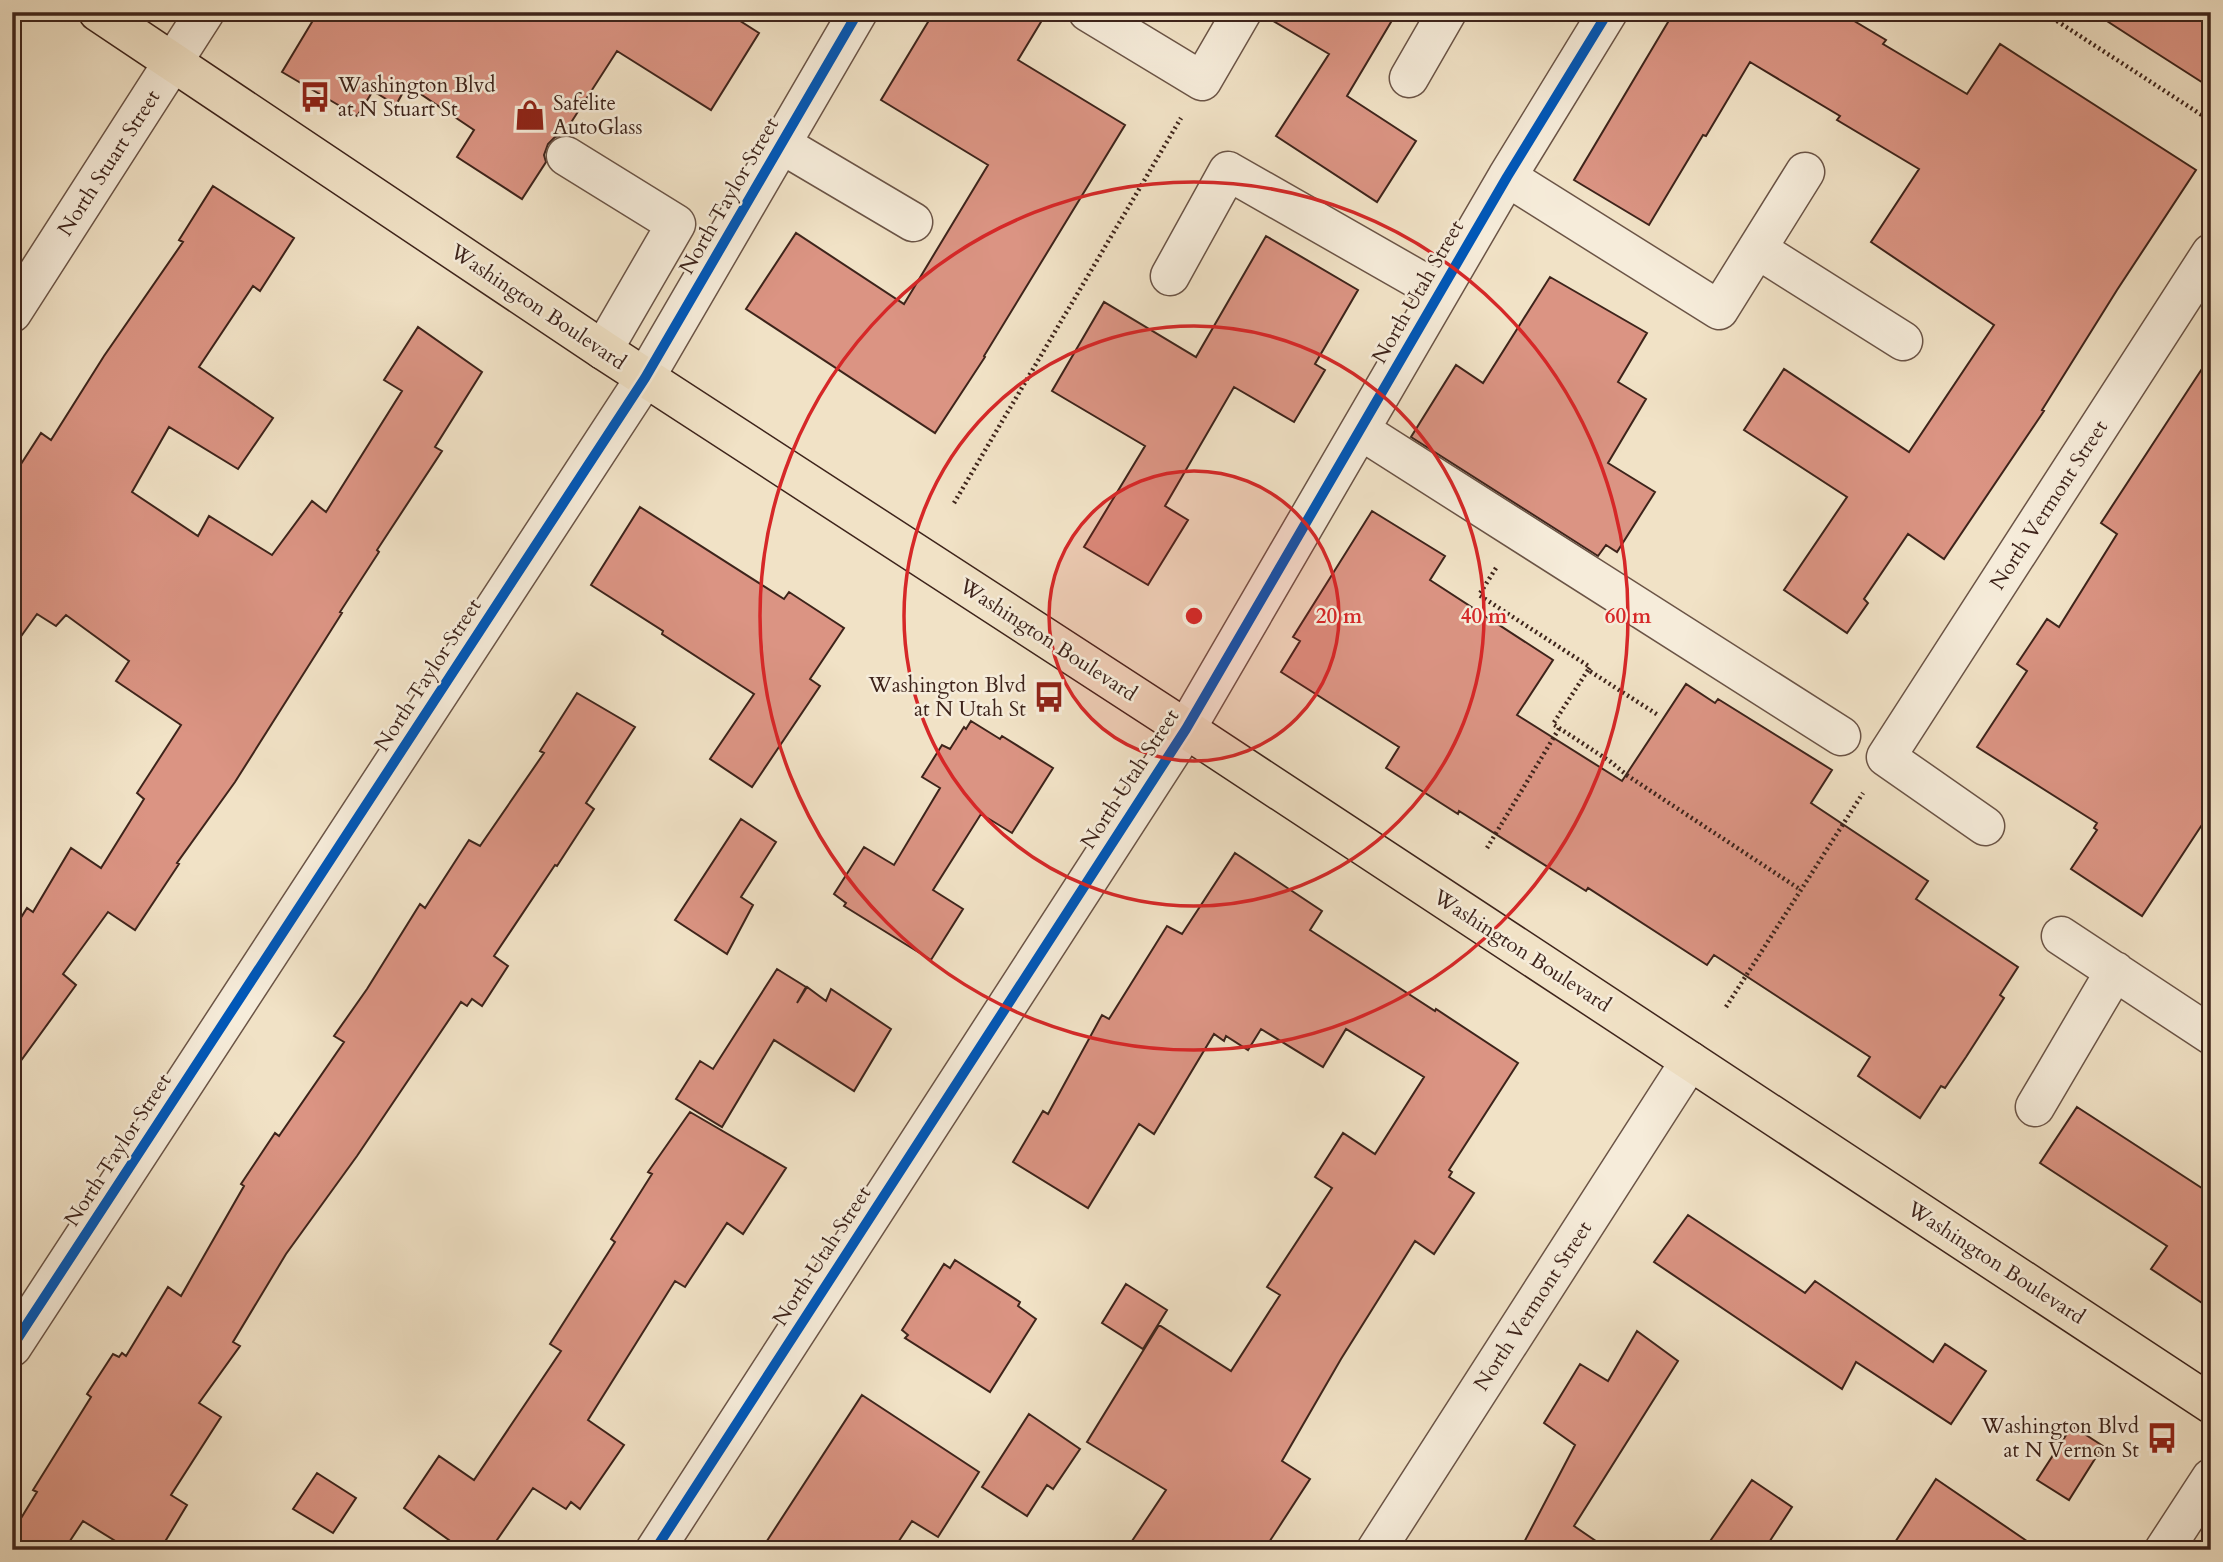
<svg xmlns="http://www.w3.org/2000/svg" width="2223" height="1562" font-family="Cardo,serif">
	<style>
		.building { fill: #db9483; stroke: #3e241b; stroke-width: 2 }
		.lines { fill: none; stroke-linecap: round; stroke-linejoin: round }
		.minor-casing { stroke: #6b5446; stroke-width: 41 }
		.major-casing { stroke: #3e241b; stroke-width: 41 }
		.path { stroke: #3e241b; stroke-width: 4.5; stroke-dasharray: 2 3.5; stroke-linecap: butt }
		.minor { stroke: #f6ecda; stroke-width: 38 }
		.major { stroke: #f1e2c6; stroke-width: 38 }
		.cycleway-casing { stroke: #f6ecda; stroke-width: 15 }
		.cycleway { stroke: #0057b8; stroke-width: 10 }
		.ring { fill: none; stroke: #d62828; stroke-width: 3.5 }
		.labels { text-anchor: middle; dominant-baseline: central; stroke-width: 5; stroke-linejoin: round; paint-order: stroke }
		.poi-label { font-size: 21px; fill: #3e241b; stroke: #f6ecda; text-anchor: start }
		.street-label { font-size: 21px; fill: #3e241b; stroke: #f6ecda }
		.centre { fill: #d62828; stroke: #f6ecda; stroke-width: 3.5 }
		.ring-label { font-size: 21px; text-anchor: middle; font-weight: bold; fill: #d62828; stroke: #f6ecda; stroke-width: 5; stroke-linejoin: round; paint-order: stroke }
	</style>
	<rect width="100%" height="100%" fill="#f1e2c6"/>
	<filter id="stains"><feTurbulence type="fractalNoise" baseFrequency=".00286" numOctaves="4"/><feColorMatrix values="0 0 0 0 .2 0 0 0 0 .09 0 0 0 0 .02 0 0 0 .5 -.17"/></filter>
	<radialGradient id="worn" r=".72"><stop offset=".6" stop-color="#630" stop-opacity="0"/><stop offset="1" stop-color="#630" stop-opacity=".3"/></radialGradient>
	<path class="building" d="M 318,12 L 726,12 L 759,33 L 711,110 L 617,51 L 563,135 L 555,137 L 548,144 L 544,155 L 546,162 L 522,199 L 457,157 L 474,130 L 407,85 L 396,105 L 373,91 L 357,116 L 282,72 Z
		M 934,12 L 1047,12 L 1018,60 L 1125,125 L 984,356 L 985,357 L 935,433 L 746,309 L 796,233 L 904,304 L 988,165 L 881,100 Z
		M 1264,12 L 1397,12 L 1347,96 L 1416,141 L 1377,202 L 1276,136 L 1329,54 L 1263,15 Z
		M 1674,12 L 1839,12 L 1886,40 L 1883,44 L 1967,94 L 2000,44 L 2196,170 L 2117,290 L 2042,410 L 2044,411 L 1944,559 L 1908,534 L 1864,599 L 1868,603 L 1847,633 L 1784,590 L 1847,497 L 1744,430 L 1784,369 L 1909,452 L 1994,325 L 1871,242 L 1919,169 L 1837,120 L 1840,116 L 1750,62 L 1706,136 L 1703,135 L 1649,225 L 1574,180 Z
		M 2093,12 L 2211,12 L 2211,88 L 2147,47 Z
		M 213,186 L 294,238 L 260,291 L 253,286 L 199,367 L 273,418 L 238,469 L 169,427 L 132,492 L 198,536 L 209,516 L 272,555 L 312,501 L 326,512 L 402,391 L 384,380 L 418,327 L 482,372 L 435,447 L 442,451 L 377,550 L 379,552 L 340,612 L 342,613 L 235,782 L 177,863 L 179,864 L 135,930 L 108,912 L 63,974 L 76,985 L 12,1073 L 12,932 L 27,908 L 33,912 L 71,848 L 101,868 L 144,799 L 137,793 L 181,725 L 116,681 L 129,661 L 66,615 L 56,626 L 37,614 L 12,649 L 12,478 L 41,433 L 51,440 L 104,356 L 183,242 L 179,240 Z
		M 1266,236 L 1358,290 L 1315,364 L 1325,370 L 1294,422 L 1234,387 L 1165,506 L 1188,520 L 1148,585 L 1084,547 L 1145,446 L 1052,391 L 1104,302 L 1196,357 Z
		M 1550,277 L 1647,333 L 1618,382 L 1646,399 L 1608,463 L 1655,492 L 1617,552 L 1606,545 L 1598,556 L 1411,437 L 1456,365 L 1483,383 Z
		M 2211,355 L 2211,811 L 2142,916 L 2071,869 L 2097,830 L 2094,828 L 2097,823 L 1977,747 L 2027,671 L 2017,664 L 2047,619 L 2059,627 L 2117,534 L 2101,523 Z
		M 640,507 L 784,599 L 789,592 L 844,628 L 810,679 L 820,686 L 752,787 L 710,759 L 754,694 L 662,634 L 663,631 L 591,585 Z
		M 1372,511 L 1445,556 L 1430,580 L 1553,660 L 1517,715 L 1622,781 L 1686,684 L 1715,703 L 1718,699 L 1832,770 L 1811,803 L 1928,881 L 1916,899 L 2018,967 L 2000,995 L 2004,998 L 1966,1057 L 1945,1088 L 1941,1086 L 1920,1118 L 1858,1076 L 1870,1057 L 1714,955 L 1707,965 L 1588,888 L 1586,891 L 1459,811 L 1458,814 L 1386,768 L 1399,747 L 1281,672 L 1300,641 L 1293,637 Z
		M 577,693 L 635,727 L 586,803 L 594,809 L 557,866 L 555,865 L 494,956 L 508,966 L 482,1006 L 472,999 L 467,1006 L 461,1002 L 357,1156 L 286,1254 L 233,1342 L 240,1346 L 199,1403 L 221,1417 L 171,1495 L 187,1505 L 160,1550 L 130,1550 L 83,1521 L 64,1550 L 12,1550 L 12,1533 L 37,1492 L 33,1490 L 91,1397 L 87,1394 L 113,1354 L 119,1357 L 122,1353 L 126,1356 L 168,1287 L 181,1296 L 244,1186 L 241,1184 L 275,1133 L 279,1136 L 344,1042 L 334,1036 L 367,989 L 420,904 L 425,908 L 469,840 L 480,846 L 544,753 L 540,751 Z
		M 971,721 L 1000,739 L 1002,736 L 1053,768 L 1012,833 L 981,814 L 933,890 L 963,909 L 931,960 L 844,906 L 846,903 L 834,894 L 864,847 L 894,865 L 940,788 L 922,777 L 942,745 L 950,749 L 964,727 L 966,729 Z
		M 741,819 L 776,842 L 741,897 L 753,905 L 727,954 L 675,920 Z
		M 1235,853 L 1322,911 L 1310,930 L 1435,1011 L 1436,1009 L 1518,1063 L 1449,1170 L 1452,1172 L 1449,1177 L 1474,1193 L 1434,1254 L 1415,1241 L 1341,1359 L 1282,1461 L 1310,1479 L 1264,1550 L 1126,1550 L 1166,1490 L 1087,1442 L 1159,1325 L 1231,1371 L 1280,1295 L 1267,1287 L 1332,1188 L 1315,1177 L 1343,1133 L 1375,1154 L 1424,1077 L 1346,1029 L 1323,1067 L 1261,1029 L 1248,1050 L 1226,1036 L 1224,1041 L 1214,1034 L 1154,1134 L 1139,1124 L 1088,1208 L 1013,1162 L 1043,1111 L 1048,1114 L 1102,1015 L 1109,1019 L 1167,926 L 1182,934 Z
		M 777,969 L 806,987 L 797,1003 L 807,987 L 826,1001 L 831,989 L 891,1029 L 854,1091 L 774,1040 L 722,1127 L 676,1099 L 700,1061 L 713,1069 Z
		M 2077,1107 L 2211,1194 L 2211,1309 L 2151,1269 L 2167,1246 L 2040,1163 Z
		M 690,1112 L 786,1168 L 743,1234 L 727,1223 L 685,1287 L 675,1281 L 588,1420 L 624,1445 L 580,1509 L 571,1502 L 566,1509 L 533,1488 L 490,1550 L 463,1550 L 404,1508 L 439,1456 L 474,1480 L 561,1351 L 550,1344 L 615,1242 L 611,1239 L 652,1174 L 648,1172 Z
		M 1688,1215 L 1805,1293 L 1815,1281 L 1933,1362 L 1945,1344 L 1986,1371 L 1951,1424 L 1856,1362 L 1842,1389 L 1654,1262 Z
		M 955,1260 L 1020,1302 L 1018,1306 L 1036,1319 L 990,1392 L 905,1338 L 908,1335 L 902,1330 L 944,1264 L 950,1268 Z
		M 1126,1284 L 1167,1310 L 1143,1349 L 1102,1323 Z
		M 1637,1331 L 1678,1361 L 1574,1526 L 1609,1550 L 1520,1550 L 1575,1445 L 1544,1423 L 1580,1364 L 1608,1381 Z
		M 862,1395 L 979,1472 L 938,1537 L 912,1521 L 893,1550 L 761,1550 Z
		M 1029,1414 L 1080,1449 L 1053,1489 L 1047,1485 L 1027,1516 L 982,1487 Z
		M 2072,1426 L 2103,1446 L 2069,1500 L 2037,1480 Z
		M 317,1473 L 356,1498 L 333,1533 L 293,1509 Z
		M 1936,1479 L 2040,1550 L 1890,1550 Z
		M 1752,1480 L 1792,1507 L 1764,1550 L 1704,1550 Z"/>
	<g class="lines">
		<defs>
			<path id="minor" d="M 1088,12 L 1202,81 L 1242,12
				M 1409,78 L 1447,12
				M 781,144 L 913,222
				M 566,156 L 676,224 L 603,350
				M 1507,177 L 1719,310 L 1805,172
				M 1757,249 L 1903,341
				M 1170,276 L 1228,171 L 1440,292
				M 12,313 L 205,12
				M 1360,430 L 1841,736
				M 1985,826 L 1886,757 L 2211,253
				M 2061,936 L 2211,1035
				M 2035,1107 L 2115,971
				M 12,1347 L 645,378 L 858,12
				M 655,1550 L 1186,729 L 1507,177 L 1608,12
				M 1376,1550 L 1690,1061
				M 2164,1550 L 2211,1478"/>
			<path id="major" d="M 98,12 L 603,350 L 1186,729 L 2211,1404"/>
		</defs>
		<use href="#minor" class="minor-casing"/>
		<use href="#major" class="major-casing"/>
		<path class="path" d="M 2043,12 L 2211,121
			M 954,503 L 1181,118
			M 1496,568 L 1479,595 L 1590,667 L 1588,670 L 1658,715
			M 1588,670 L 1553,724 L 1611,762 L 1628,776 L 1801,890
			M 1487,848 L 1560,727
			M 1726,1007 L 1863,793"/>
		<use href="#minor" class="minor"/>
		<use href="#major" class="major"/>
		<defs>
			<path id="cycleway" d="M 12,1347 L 645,378 L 858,12
				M 655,1550 L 1186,729 L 1507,177 L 1608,12"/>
		</defs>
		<use href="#cycleway" class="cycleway-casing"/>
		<use href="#cycleway" class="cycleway"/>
	</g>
	<circle cx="1194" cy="616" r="145" fill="#d62828" fill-opacity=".12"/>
	<g class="ring">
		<circle cx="1194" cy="616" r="145"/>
		<circle cx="1194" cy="616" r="290"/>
		<circle cx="1194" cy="616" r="434"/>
	</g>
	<defs>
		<symbol id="bus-bare" viewBox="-9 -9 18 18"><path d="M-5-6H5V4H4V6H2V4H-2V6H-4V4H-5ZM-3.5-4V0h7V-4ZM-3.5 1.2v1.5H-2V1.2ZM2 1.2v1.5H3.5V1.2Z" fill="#8f2418" stroke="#f6ecda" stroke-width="2.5" paint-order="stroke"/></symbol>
		<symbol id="shop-bare" viewBox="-9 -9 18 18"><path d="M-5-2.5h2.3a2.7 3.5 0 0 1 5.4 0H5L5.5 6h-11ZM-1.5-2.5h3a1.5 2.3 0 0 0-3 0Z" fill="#8f2418" stroke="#f6ecda" stroke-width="2.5" paint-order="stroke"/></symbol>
	</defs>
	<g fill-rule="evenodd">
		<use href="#bus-bare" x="293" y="75" width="44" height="44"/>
		<use href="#shop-bare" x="508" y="93" width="44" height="44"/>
		<use href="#bus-bare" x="1027" y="675" width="44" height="44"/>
		<use href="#bus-bare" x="2140" y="1416" width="44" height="44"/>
	</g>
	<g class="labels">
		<g class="poi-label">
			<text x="338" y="85">Washington Blvd<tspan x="338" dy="24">at N Stuart St</tspan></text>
			<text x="553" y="103">Safelite<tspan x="553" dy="24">AutoGlass</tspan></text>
			<text x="1026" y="685" text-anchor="end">Washington Blvd<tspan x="1026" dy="24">at N Utah St</tspan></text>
			<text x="2139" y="1426" text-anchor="end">Washington Blvd<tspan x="2139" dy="24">at N Vernon St</tspan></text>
		</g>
		<g class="street-label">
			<text transform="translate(109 163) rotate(-57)">North Stuart Street</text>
			<text transform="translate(729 196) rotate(-60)">North Taylor Street</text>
			<text transform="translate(1418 292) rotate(-60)">North Utah Street</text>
			<text transform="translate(538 307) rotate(34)">Washington Boulevard</text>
			<text transform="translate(2049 505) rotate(-57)">North Vermont Street</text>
			<text transform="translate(1048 640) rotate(33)">Washington Boulevard</text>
			<text transform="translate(428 675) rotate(-57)">North Taylor Street</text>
			<text transform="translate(1130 779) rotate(-57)">North Utah Street</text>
			<text transform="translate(1522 951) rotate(33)">Washington Boulevard</text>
			<text transform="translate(118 1150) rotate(-57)">North Taylor Street</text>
			<text transform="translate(822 1256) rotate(-57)">North Utah Street</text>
			<text transform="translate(1996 1263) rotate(33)">Washington Boulevard</text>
			<text transform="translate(1533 1306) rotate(-57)">North Vermont Street</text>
		</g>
	</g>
	<circle cx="1194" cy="616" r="10" class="centre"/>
	<g class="ring-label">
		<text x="1339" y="623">20 m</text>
		<text x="1484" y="623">40 m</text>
		<text x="1628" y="623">60 m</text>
	</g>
	<rect width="2223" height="1562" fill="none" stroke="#f1e2c6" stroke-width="42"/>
	<rect x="14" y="14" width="2195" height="1534" fill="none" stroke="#3e241b" stroke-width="3.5"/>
	<rect x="21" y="21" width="2181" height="1520" fill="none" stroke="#3e241b" stroke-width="2"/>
	<rect width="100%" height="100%" filter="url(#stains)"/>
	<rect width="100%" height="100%" fill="url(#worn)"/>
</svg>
